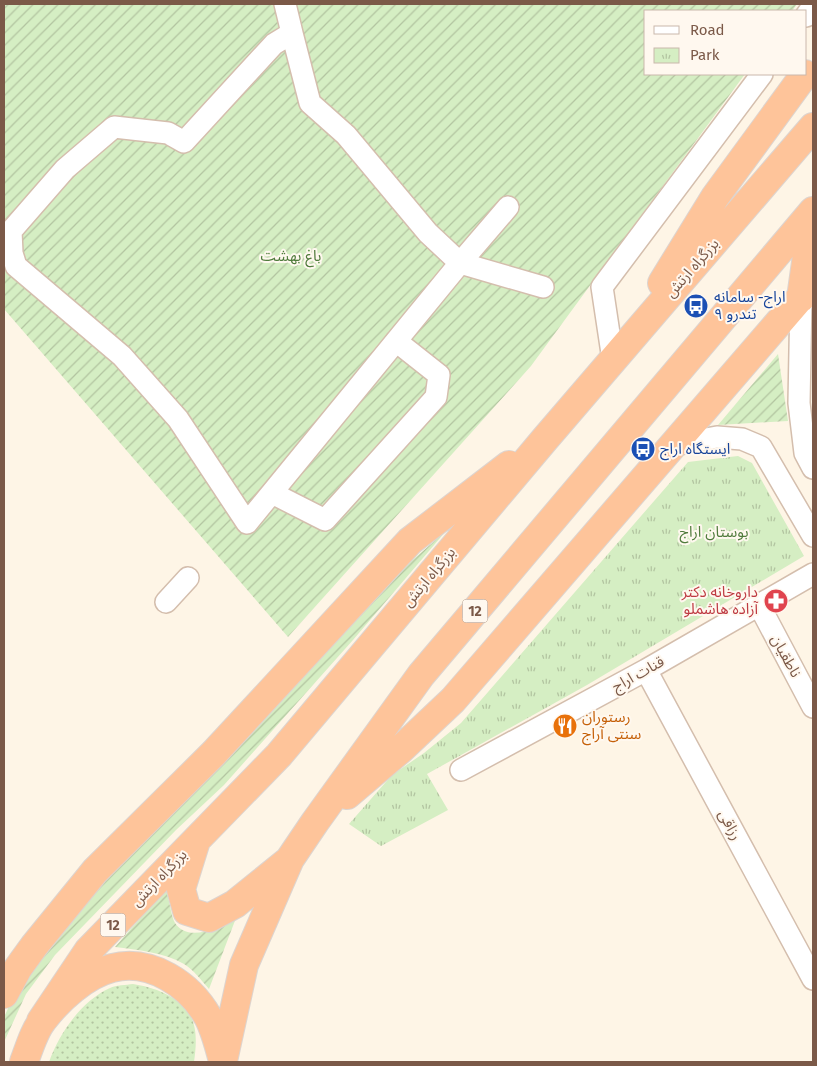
<svg xmlns="http://www.w3.org/2000/svg" width="817" height="1066" font-family="'Fira Sans','Noto Sans Arabic',sans-serif">
	<style>
		.grass { fill: url(#grass-dots) }
		.park { fill: url(#park-tufts) }
		.garden { fill: url(#garden-furrows) }
		.lines { fill: none; stroke-linecap: round; stroke-linejoin: round }
		.minor-casing { stroke: #d4bead; stroke-width: 24 }
		.trunk-casing { stroke: #ddd4cf; stroke-width: 30 }
		.minor { stroke: #fff; stroke-width: 21 }
		.trunk { stroke: #fec49a; stroke-width: 28 }
		.labels { text-anchor: middle; dominant-baseline: central; stroke-width: 4; stroke-linejoin: round; paint-order: stroke }
		.shield { fill: #fff8ef; stroke: #a3897a; stroke-width: 1 }
		.shield-label { font-size: 14px; font-weight: bold; fill: #7b5948 }
		.park-label { font-size: 15px; fill: #507b3c; stroke: #fff8ef }
		.street-label { font-size: 15px; fill: #7b5948; stroke: #fff8ef }
		.transit-label { font-size: 15px; fill: #164399; stroke: #fff8ef; text-anchor: start }
		.health-label { font-size: 15px; fill: #be3a42; stroke: #fff8ef; text-anchor: end }
		.food-label { font-size: 15px; fill: #c56008; stroke: #fff8ef; text-anchor: start }
	</style>
	<defs>
		<pattern id="grass-dots" width="8" height="8" patternUnits="userSpaceOnUse" patternTransform="scale(1.25)"><rect width="8" height="8" fill="#d5eec3"/><path d="M2 2h.1M6 6h.1" fill="none" stroke="#b2c4a0" stroke-width="1.8" stroke-linecap="round"/></pattern>
		<pattern id="park-tufts" width="24" height="20" patternUnits="userSpaceOnUse" patternTransform="scale(1.25)"><rect width="24" height="20" fill="#d5eec3"/><path d="M3 7l-1-3M5 7V3M7 7l1-3M15 17l-1-3M17 17v-4M19 17l1-3" fill="none" stroke="#b2c4a0"/></pattern>
		<pattern id="garden-furrows" width="10" height="10" patternUnits="userSpaceOnUse" patternTransform="scale(1.25)"><rect width="10" height="10" fill="#d5eec3"/><path d="M-1 1l2-2M0 10L10 0M9 11l2-2" fill="none" stroke="#b2c4a0"/></pattern>
	</defs>
	<rect width="100%" height="100%" fill="#fef5e6"/>
	<path class="grass" d="M 133,984 C 153,987 179,996 190,1015 C 198,1029 196,1048 194,1062 L 49,1062 C 59,1034 81,1001 110,988 C 116,985 126,985 133,984 Z"/>
	<path class="park" d="M 738,456 L 752,463 L 804,556 L 587,685 L 427,774 L 448,810 L 381,846 L 349,824 L 392,775 L 424,753 L 461,723 L 688,462 Z"/>
	<path class="garden" d="M 4,4 L 797,4 L 792,11 L 646,11 L 646,74 L 745,74 L 531,366 L 288,637 L 4,309 Z
		M 778,354 L 788,421 L 718,425 Z
		M 446,531 L 353,640 L 224,785 L 176,830 L 55,955 L 26,994 L 4,1042 L 4,1017 L 20,983 L 40,949 L 385,584 Z
		M 166,889 C 169,898 171,916 175,923 C 189,944 220,926 236,918 L 209,989 C 201,980 194,970 184,964 C 164,952 137,950 115,947 Z"/>
	<g class="lines">
		<defs>
			<path id="minor" d="M 285,4 L 292,33 L 274,44 L 184,142 L 168,133 L 114,127 L 65,169 L 11,231 L 12,253 L 16,266 L 122,356 L 178,419 L 247,523 L 460,263 L 543,287
				M 806,16 L 813,6
				M 292,33 L 310,103 L 346,135 L 428,233 L 460,263 L 508,207
				M 801,298 L 799,403 L 805,453 L 813,468
				M 613,360 L 602,287 L 762,74
				M 674,445 L 717,437 L 742,439 L 761,447 L 813,536
				M 272,493 L 325,520 L 436,397 L 439,375 L 396,341
				M 166,602 L 188,578
				M 759,605 L 813,707
				M 646,670 L 813,979
				M 461,770 L 646,670 L 813,574"/>
			<path id="trunk" d="M 662,283 L 715,197 L 805,74
				M 801,298 L 813,212
				M 347,795 L 400,750 L 453,700 L 813,283
				M 195,844 L 181,889 L 187,911 L 209,918 L 235,904 L 287,862
				M 4,994 L 18,968 L 34,946 L 95,871 L 214,753 L 410,541 L 509,465
				M 41,1021 L 88,951 L 279,755 L 545,439 L 813,127
				M 223,1061 L 244,965 L 290,859 L 315,822 L 421,675 L 813,211
				M 24,1062 C 29,1049 34,1031 43,1020 C 59,999 85,975 112,968 C 151,958 190,985 208,1017 C 215,1030 219,1047 223,1061"/>
		</defs>
		<use href="#minor" class="minor-casing"/>
		<use href="#trunk" class="trunk-casing"/>
		<use href="#minor" class="minor"/>
		<use href="#trunk" class="trunk"/>
	</g>
	<defs>
		<symbol id="bus-disc" viewBox="-11 -11 22 22"><circle r="9.5" fill="#1a4fb4" stroke="#fff8ef"/><path d="M-5-6H5V4H4V6H2V4H-2V6H-4V4H-5ZM-3.5-4V0h7V-4ZM-3.5 1.2v1.5H-2V1.2ZM2 1.2v1.5H3.5V1.2Z" fill="#fff"/></symbol>
		<symbol id="pharmacy-disc" viewBox="-11 -11 22 22"><circle r="9.5" fill="#e0444e" stroke="#fff8ef"/><path d="M-2-6h4v4h4v4h-4v4h-4v-4h-4v-4h4Z" fill="#fff"/></symbol>
		<symbol id="restaurant-disc" viewBox="-11 -11 22 22"><circle r="9.5" fill="#e8710a" stroke="#fff8ef"/><path d="M-5-6h1v4h1v-4h1v4h1v-4h1v5L-1.5 .5V6h-2V.5L-5-1ZM5-6V6H3V1.5H1.5Q1.5-4 5-6Z" fill="#fff"/></symbol>
	</defs>
	<g fill-rule="evenodd">
		<use href="#bus-disc" x="682" y="292" width="28" height="28"/>
		<use href="#bus-disc" x="629" y="435" width="28" height="28"/>
		<use href="#pharmacy-disc" x="762" y="587" width="28" height="28"/>
		<use href="#restaurant-disc" x="551" y="712" width="28" height="28"/>
	</g>
	<g class="labels">
		<g class="shield">
			<rect x="462.5" y="599.5" width="25" height="23" rx="4"/>
			<rect x="100.5" y="913.5" width="25" height="23" rx="4"/>
		</g>
		<g class="shield-label">
			<text x="475" y="611">12</text>
			<text x="113" y="925">12</text>
		</g>
		<g class="park-label">
			<text x="291" y="256">باغ بهشت</text>
			<text x="714" y="532">بوستان اراج</text>
		</g>
		<g class="street-label">
			<text transform="translate(692 268) rotate(-49)">بزرگراه ارتش</text>
			<text transform="translate(429 577) rotate(-50)">بزرگراه ارتش</text>
			<text transform="translate(786 656) rotate(61)">ناطقیان</text>
			<text transform="translate(638 674) rotate(-29)">قنات اراج</text>
			<text transform="translate(730 825) rotate(62)">رزاقی</text>
			<text transform="translate(159 878) rotate(-46)">بزرگراه ارتش</text>
		</g>
		<g class="transit-label">
			<text x="714" y="297">اراج- سامانه<tspan x="714" dy="17">۹ تندرو</tspan></text>
			<text x="660" y="449">ایستگاه اراج</text>
		</g>
		<g class="health-label">
			<text x="758" y="592">داروخانه دکتر<tspan x="758" dy="17">آزاده هاشملو</tspan></text>
		</g>
		<g class="food-label">
			<text x="582" y="717">رستوران<tspan x="582" dy="17">سنتی آراج</tspan></text>
		</g>
	</g>
	<rect width="817" height="1066" fill="none" stroke="#7b5948" stroke-width="10"/>
	<rect x="644" y="10" width="162" height="65" fill="#fff8ef" stroke="#cab8ac"/>
	<rect x="654" y="26" width="25" height="8" fill="#ffffff" stroke="#cab8ac"/>
	<text x="690" y="35" font-size="15" fill="#7b5948">Road</text>
	<rect x="654" y="48" width="25" height="15" fill="url(#park-tufts)" stroke="#cab8ac"/>
	<text x="690" y="60" font-size="15" fill="#7b5948">Park</text>
</svg>
